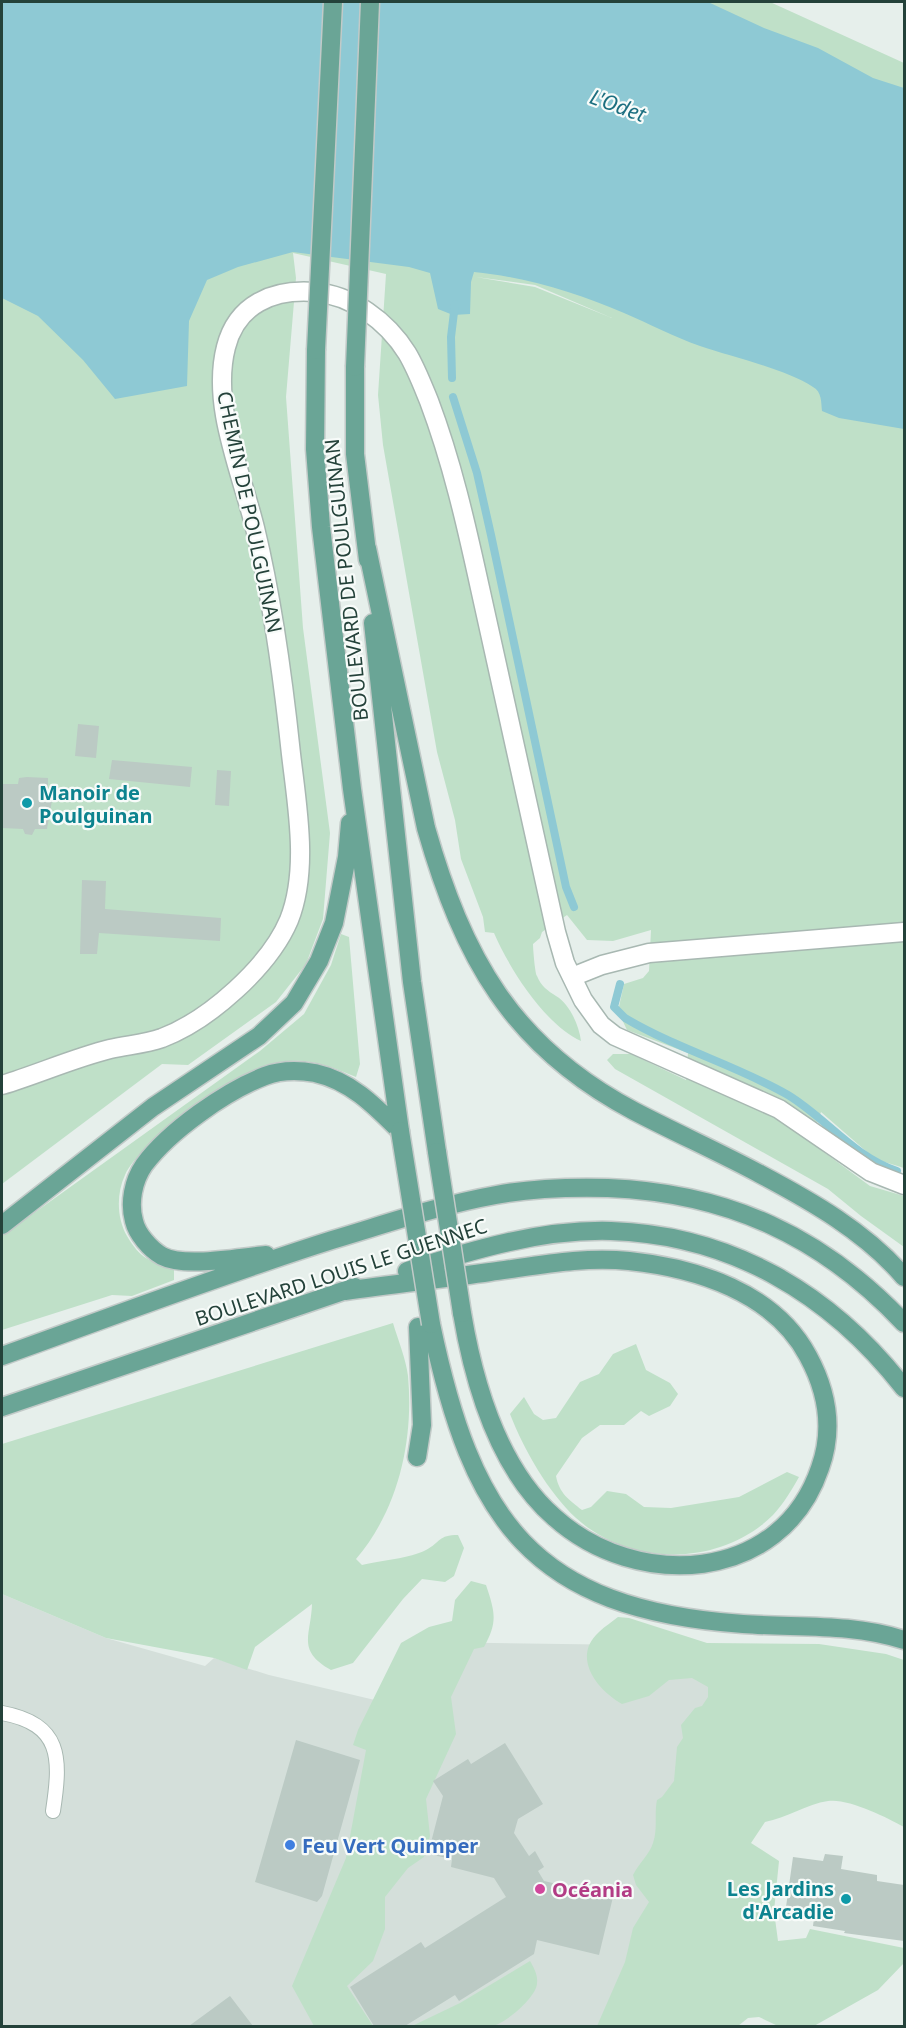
<svg xmlns="http://www.w3.org/2000/svg" width="906" height="2028" font-family="'Noto Sans',sans-serif">
	<style>
		.built { fill: #d4dfda }
		.green { fill: #bfe0c8; fill-rule: evenodd }
		.water { fill: #8ec9d4 }
		.lines { fill: none; stroke-linecap: round; stroke-linejoin: round }
		.stream { stroke: #8ec9d4; stroke-width: 8 }
		.building { fill: #bbcac4 }
		.lane-casing { stroke: #a8b8b2; stroke-width: 16 }
		.street-casing { stroke: #a8b8b2; stroke-width: 21 }
		.primary-casing { stroke: #c2cac8; stroke-width: 21 }
		.lane { stroke: #fff; stroke-width: 14 }
		.street { stroke: #fff; stroke-width: 18 }
		.primary { stroke: #6aa596; stroke-width: 18 }
		.primary-bridge-casing { stroke: #c2cac8; stroke-width: 21; stroke-linecap: butt }
		.primary-bridge { stroke: #6aa596; stroke-width: 18 }
		.culture-dot { fill: #0f9aa8; stroke: #f7fbf9; stroke-width: 2 }
		.shop-dot { fill: #3f7fe0; stroke: #f7fbf9; stroke-width: 2 }
		.hotel-dot { fill: #d1479c; stroke: #f7fbf9; stroke-width: 2 }
		.labels { text-anchor: middle; dominant-baseline: central; stroke-width: 4.5; stroke-linejoin: round; paint-order: stroke }
		.street-label { font-size: 20px; fill: #24423a; stroke: #f7fbf9 }
		.culture-label { font-size: 20px; font-weight: bold; fill: #0d838f; stroke: #f7fbf9; text-anchor: start }
		.shop-label { font-size: 20px; font-weight: bold; fill: #366cbe; stroke: #f7fbf9; text-anchor: start }
		.hotel-label { font-size: 20px; font-weight: bold; fill: #b23c85; stroke: #f7fbf9; text-anchor: start }
		.water-label { font-size: 21px; font-style: italic; fill: #1c6f80; stroke: #f7fbf9 }
	</style>
	<rect width="100%" height="100%" fill="#e6efeb"/>
	<path class="built" d="M 2,1594 L 106,1638 L 205,1666 L 214,1658 L 269,1675 L 396,1705 L 430,1642 L 635,1645 L 746,1653 L 639,2026 L 2,2026 Z"/>
	<path class="green" d="M 2,2 L 904,273 L 904,1168 L 875,1159 L 821,1112 L 810,1142 L 870,1186 L 904,1196 L 904,1247 L 861,1216 L 828,1189 L 615,1069 L 607,1060 L 613,1054 L 631,1054 L 686,1080 L 688,1053 L 627,1030 L 618,1011 L 624,984 L 643,978 L 649,971 L 651,930 L 613,941 L 587,940 L 567,915 L 542,932 L 540,938 L 533,944 C 533,948 535,974 537,976 C 541,986 548,991 556,996 C 570,1004 579,1026 581,1041 C 545,1025 509,968 494,933 L 485,932 L 483,917 L 461,859 L 455,820 L 437,752 L 383,445 L 378,395 L 386,274 L 293,253 L 296,278 L 286,397 L 303,628 L 330,833 L 323,919 L 306,964 L 276,1002 L 188,1065 L 162,1064 L 2,1184 ZM 476,277 L 535,285 L 612,318 L 535,287 Z
		M 531,2 L 770,2 L 904,63 L 904,167 Z
		M 341,934 L 349,937 L 360,1064 L 356,1077 C 334,1068 314,1059 290,1061 C 280,1061 264,1065 255,1070 C 221,1088 141,1141 125,1175 C 116,1194 117,1219 127,1236 C 140,1258 149,1262 174,1268 L 174,1280 L 132,1296 L 112,1295 L 2,1330 L 2,1236 L 260,1051 L 304,1014 L 331,965 Z
		M 393,1323 C 398,1340 406,1359 408,1376 C 414,1441 398,1510 356,1559 L 362,1565 C 379,1561 411,1558 426,1550 C 441,1542 438,1535 458,1535 L 464,1548 L 454,1576 L 445,1582 L 422,1579 L 403,1599 L 353,1663 L 331,1670 C 296,1650 311,1636 312,1604 L 255,1647 L 247,1670 L 214,1658 L 106,1638 L 2,1594 L 2,1444 Z
		M 636,1344 L 646,1370 L 670,1383 L 678,1394 L 670,1406 L 649,1416 L 641,1411 L 624,1425 L 600,1425 L 582,1438 L 556,1476 C 559,1493 569,1500 582,1510 L 591,1507 L 607,1491 L 626,1494 L 644,1507 L 671,1508 L 739,1497 L 787,1472 L 799,1477 C 791,1491 784,1503 773,1515 C 721,1567 630,1567 576,1518 C 548,1492 524,1450 510,1414 L 524,1397 L 534,1414 L 543,1420 L 556,1418 L 580,1382 L 599,1374 L 613,1354 Z
		M 471,1581 L 486,1585 C 495,1612 498,1622 484,1647 L 474,1649 L 451,1697 L 456,1734 L 426,1799 L 430,1836 L 424,1857 L 408,1868 L 385,1897 L 385,1929 L 373,1961 L 347,1986 L 373,2026 L 314,2026 L 292,1986 L 346,1858 L 366,1750 L 353,1745 L 358,1730 L 401,1643 L 429,1627 L 452,1621 L 455,1600 Z
		M 618,1617 L 629,1618 L 707,1643 L 819,1644 L 886,1654 L 904,1660 L 904,1827 C 886,1817 848,1798 828,1801 C 807,1804 786,1818 765,1822 L 751,1843 L 779,1861 L 774,1911 L 778,1941 L 806,1938 L 810,1929 L 904,1948 L 904,1963 L 878,1990 L 814,2026 L 778,2026 L 759,2017 L 748,2018 L 738,2026 L 597,2026 L 625,1962 L 633,1928 L 649,1902 L 636,1885 L 633,1875 C 638,1864 650,1854 653,1843 C 658,1828 654,1814 657,1800 L 662,1797 L 674,1781 L 677,1747 L 683,1738 L 681,1725 L 695,1708 L 702,1706 L 708,1697 L 708,1687 L 692,1678 L 669,1680 L 649,1696 L 622,1704 C 597,1690 571,1657 599,1632 C 605,1626 612,1622 618,1617 Z
		M 530,1961 C 534,1968 538,1975 537,1983 C 537,1997 505,2024 492,2026 C 467,2028 437,2027 412,2026 L 460,2003 Z"/>
	<path class="water" d="M 2,2 L 708,2 L 764,28 L 818,48 L 873,78 L 904,88 L 904,429 L 839,418 L 822,411 C 821,402 822,392 813,387 C 786,369 732,357 700,346 C 674,337 650,324 624,313 C 577,293 525,277 474,272 L 471,282 L 470,314 L 453,315 L 438,309 L 430,273 L 409,267 L 293,252 L 238,267 L 207,280 L 189,321 L 187,386 L 115,399 L 83,360 L 38,316 L 2,298 Z"/>
	<g class="lines">
		<path class="stream" d="M 452,378 L 451,337 L 455,304
			M 453,397 L 477,473 L 491,535 L 566,887 L 574,907
			M 620,984 L 614,1007 L 625,1018 C 677,1049 736,1065 788,1095 C 826,1118 854,1157 897,1171"/>
	</g>
	<path class="building" d="M 78,724 L 99,726 L 96,758 L 75,756 Z
		M 112,760 L 192,767 L 190,787 L 109,779 Z
		M 217,770 L 231,771 L 229,806 L 215,805 Z
		M 27,777 L 48,778 L 48,794 L 53,795 L 47,829 L 35,829 L 32,835 L 25,834 L 23,829 L 2,828 L 2,784 L 18,784 L 19,778 Z
		M 82,880 L 106,881 L 105,909 L 221,918 L 220,941 L 99,933 L 97,954 L 80,954 Z
		M 296,1740 L 360,1760 L 322,1896 L 317,1902 L 255,1882 Z
		M 505,1743 L 543,1804 L 518,1819 L 514,1833 L 529,1856 L 535,1851 L 544,1867 L 538,1871 L 544,1881 L 613,1897 L 599,1955 L 537,1940 L 534,1954 L 459,2001 L 455,1995 L 405,2026 L 374,2026 L 350,1987 L 421,1942 L 425,1948 L 506,1897 L 494,1878 L 451,1867 L 452,1859 L 428,1854 L 443,1796 L 433,1781 L 468,1759 L 471,1764 Z
		M 825,1854 L 843,1856 L 841,1869 L 877,1875 L 877,1881 L 904,1885 L 904,1941 L 844,1933 L 845,1931 L 813,1926 L 814,1918 L 785,1914 L 793,1857 L 823,1861 Z
		M 230,1996 L 253,2026 L 189,2026 Z"/>
	<g class="lines">
		<defs>
			<path id="lane" d="M 2,1713 C 62,1724 61,1758 53,1811"/>
			<path id="street" d="M 572,977 L 602,965 L 649,953 L 904,932
				M 2,1085 C 38,1074 74,1058 110,1049 C 127,1045 145,1044 162,1038 C 209,1020 269,967 289,920 C 309,870 297,806 291,754 C 283,678 273,602 255,528 C 241,471 211,405 226,347 C 237,304 273,289 314,292 C 352,295 387,321 407,353 C 416,368 422,384 429,401 C 452,462 466,524 480,588 C 506,702 531,817 556,932 L 565,963 L 583,1000 L 601,1025 L 615,1036 L 779,1109 L 871,1172 L 904,1185"/>
			<path id="primary" d="M 316,350 L 315,449 L 321,527 L 352,789 L 400,1131
				M 355,367 L 355,454 L 368,560
				M 367,548 L 426,828 C 463,957 511,1046 634,1111 C 676,1133 719,1152 760,1174 C 811,1201 866,1232 904,1277
				M 373,623 L 412,982 L 437,1152
				M 2,1225 L 153,1107 L 259,1036 L 294,1003 L 319,961 L 334,923 L 347,857 L 350,823
				M 266,1255 C 240,1257 185,1268 162,1256 C 150,1249 137,1234 134,1221 C 129,1203 133,1181 144,1165 C 169,1131 226,1091 265,1076 C 281,1070 298,1070 315,1073 C 351,1081 375,1106 400,1131
				M 407,1271 C 472,1250 542,1229 611,1231 C 732,1235 831,1294 904,1388
				M 345,1291 C 393,1284 441,1279 490,1272 C 536,1266 582,1256 629,1261 C 696,1268 774,1292 808,1356 C 827,1391 834,1429 820,1468 C 781,1584 636,1591 554,1517 C 498,1468 474,1384 462,1313
				M 431,1324 C 472,1520 531,1609 743,1624 C 798,1628 851,1623 904,1640
				M 2,1356 C 111,1317 221,1275 332,1240 C 386,1224 440,1205 496,1195 C 533,1188 570,1187 608,1188 C 728,1193 822,1236 904,1323
				M 2,1407 L 355,1287
				M 417,1457 L 422,1425 L 418,1327"/>
		</defs>
		<use href="#lane" class="lane-casing"/>
		<use href="#street" class="street-casing"/>
		<use href="#primary" class="primary-casing"/>
		<use href="#lane" class="lane"/>
		<use href="#street" class="street"/>
		<use href="#primary" class="primary"/>
		<defs>
			<path id="primary-bridge" d="M 316,350 L 333,2
				M 355,367 L 370,2
				M 400,1131 L 431,1324
				M 437,1152 L 462,1313"/>
		</defs>
		<use href="#primary-bridge" class="primary-bridge-casing"/>
		<use href="#primary-bridge" class="primary-bridge"/>
	</g>
	<g class="culture-dot">
		<circle cx="27" cy="803" r="6"/>
		<circle cx="846" cy="1899" r="6"/>
	</g>
	<circle class="shop-dot" cx="290" cy="1845" r="6"/>
	<circle class="hotel-dot" cx="540" cy="1889" r="6"/>
	<g class="labels">
		<g class="street-label">
			<text transform="translate(250 512) rotate(78)">CHEMIN DE POULGUINAN</text>
			<text transform="translate(346 580) rotate(-96)">BOULEVARD DE POULGUINAN</text>
			<text transform="translate(341 1272) rotate(-18)">BOULEVARD LOUIS LE GUENNEC</text>
		</g>
		<g class="culture-label">
			<text x="39" y="792">Manoir de<tspan x="39" dy="23">Poulguinan</tspan></text>
			<text x="834" y="1888" text-anchor="end">Les Jardins<tspan x="834" dy="23">d'Arcadie</tspan></text>
		</g>
		<g class="shop-label">
			<text x="302" y="1845">Feu Vert Quimper</text>
		</g>
		<g class="hotel-label">
			<text x="552" y="1889">Océania</text>
		</g>
		<g class="water-label">
			<text transform="translate(618 105) rotate(20)">L'Odet</text>
		</g>
	</g>
	<rect width="906" height="2028" fill="none" stroke="#24423a" stroke-width="6"/>
</svg>
